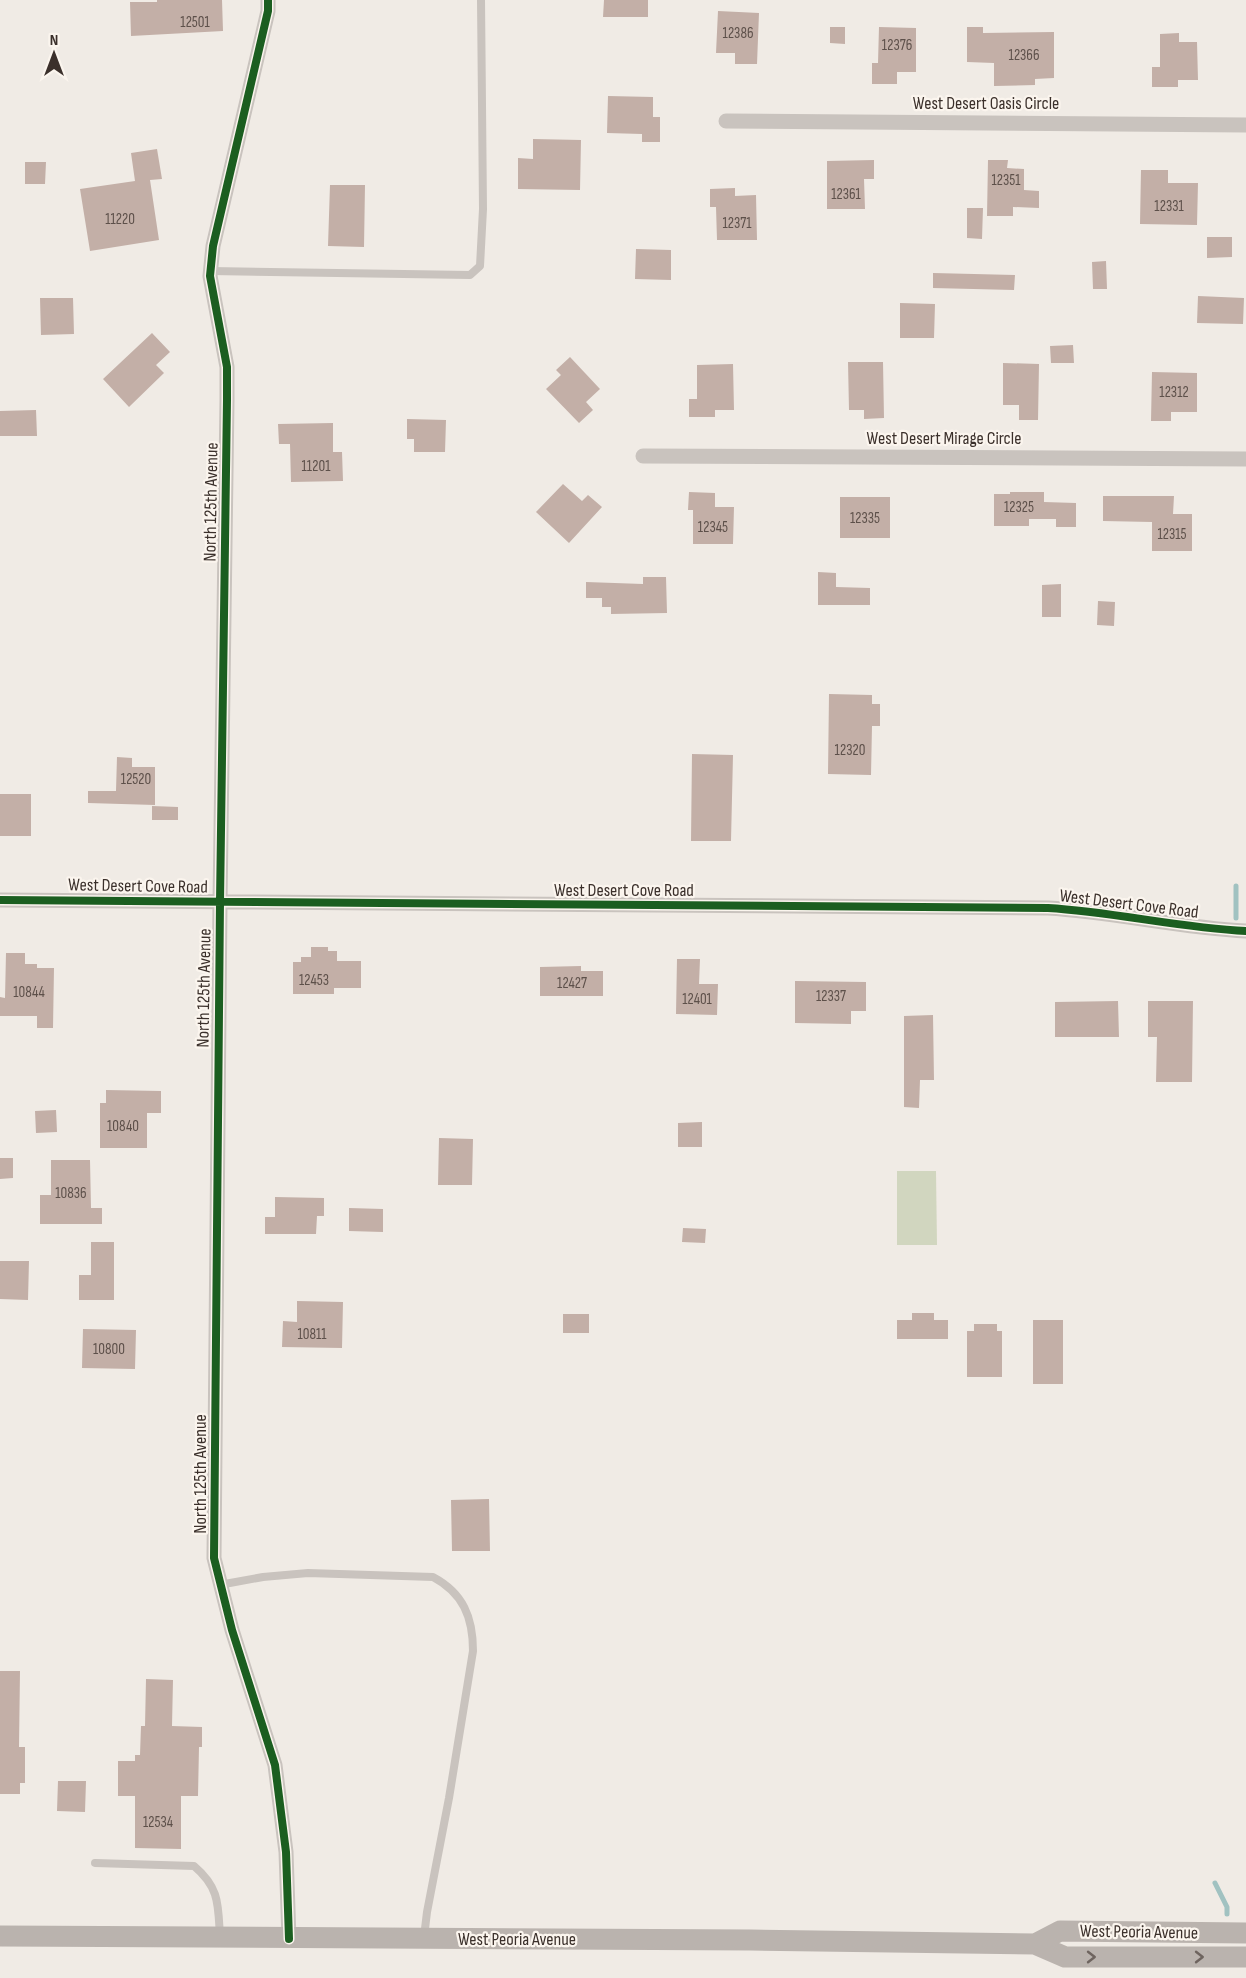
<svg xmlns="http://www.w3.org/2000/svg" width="1246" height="1978" font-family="'Sofia Sans Condensed',sans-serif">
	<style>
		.green { fill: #d1d6bf }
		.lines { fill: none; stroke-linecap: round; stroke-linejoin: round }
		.stream { stroke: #a1c2c1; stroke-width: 5 }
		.building { fill: #c3afa7 }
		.lane { stroke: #c9c3be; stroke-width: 8 }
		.street { stroke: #c9c3be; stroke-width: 15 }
		.secondary { stroke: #bab3ae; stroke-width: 21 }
		.cycleway-casing { stroke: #fbf5ee; stroke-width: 11 }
		.cycleway { stroke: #1b5e20; stroke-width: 8 }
		.oneway { stroke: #6e645f }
		.labels { text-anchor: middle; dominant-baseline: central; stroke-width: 4.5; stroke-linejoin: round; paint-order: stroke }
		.number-label { font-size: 15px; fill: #5d504a }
		.street-label { font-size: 18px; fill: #3b302b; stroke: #fbf5ee }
	</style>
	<rect width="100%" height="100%" fill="#f0ebe5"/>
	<path class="green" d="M 936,1171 L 937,1245 L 897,1245 L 897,1171 Z"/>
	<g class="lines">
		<path class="stream" d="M 1236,886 L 1236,918
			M 1215,1883 L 1227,1907 L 1227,1914"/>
	</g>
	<path class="building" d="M 157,0 L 222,0 L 223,31 L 131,36 L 130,2 L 157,2 Z
		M 604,0 L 648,0 L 648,17 L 603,17 Z
		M 718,11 L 759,13 L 757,64 L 735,64 L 735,53 L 716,53 Z
		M 830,27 L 845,27 L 845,44 L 830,43 Z
		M 879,27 L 916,28 L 916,72 L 897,72 L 897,84 L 872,84 L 872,63 L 878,63 Z
		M 967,27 L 983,27 L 983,33 L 1054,32 L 1054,78 L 1035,79 L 1035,85 L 994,86 L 994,63 L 967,62 Z
		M 1179,33 L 1179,42 L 1197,42 L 1198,80 L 1178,80 L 1178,87 L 1152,87 L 1152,67 L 1160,67 L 1160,34 Z
		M 608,96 L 653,97 L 653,117 L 660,117 L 660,142 L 642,142 L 642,134 L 607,133 Z
		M 533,139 L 581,140 L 580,190 L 518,189 L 518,158 L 533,159 Z
		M 157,149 L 162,179 L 150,180 L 159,240 L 90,251 L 80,189 L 135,181 L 131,153 Z
		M 874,160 L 874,179 L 864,179 L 865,209 L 827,209 L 827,161 Z
		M 988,160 L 1008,160 L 1007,168 L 1024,169 L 1024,190 L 1039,191 L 1039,208 L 1013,207 L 1013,216 L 987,216 Z
		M 25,162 L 46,162 L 45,184 L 25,184 Z
		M 1141,170 L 1168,170 L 1168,183 L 1198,183 L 1197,225 L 1140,224 Z
		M 330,185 L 365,185 L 364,247 L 328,246 Z
		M 735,188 L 735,196 L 756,195 L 757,240 L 717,240 L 716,207 L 710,207 L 710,189 Z
		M 967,208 L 983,208 L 982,239 L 967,238 Z
		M 1207,237 L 1232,237 L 1232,257 L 1207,258 Z
		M 636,249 L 671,250 L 671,280 L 635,279 Z
		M 1106,261 L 1107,289 L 1093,289 L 1092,262 Z
		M 933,273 L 1015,275 L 1014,290 L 933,288 Z
		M 1198,296 L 1244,298 L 1243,324 L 1197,323 Z
		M 40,298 L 73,298 L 74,334 L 41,335 Z
		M 900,303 L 935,304 L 934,338 L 900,338 Z
		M 152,333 L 170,352 L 156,365 L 164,373 L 129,407 L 103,379 Z
		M 1073,345 L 1074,363 L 1051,363 L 1050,346 Z
		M 570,357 L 600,389 L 586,402 L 593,410 L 579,423 L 546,389 L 561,375 L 556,370 Z
		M 848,362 L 883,362 L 884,418 L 864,419 L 864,410 L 849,410 Z
		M 1003,363 L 1039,364 L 1038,420 L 1019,420 L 1019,405 L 1003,405 Z
		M 733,364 L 734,410 L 715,410 L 715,417 L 689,417 L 689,399 L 697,399 L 697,365 Z
		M 1152,372 L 1197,373 L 1197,412 L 1171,412 L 1171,421 L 1151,421 Z
		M 36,410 L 37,436 L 0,436 L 0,411 Z
		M 407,419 L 446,420 L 445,452 L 414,452 L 414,439 L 407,439 Z
		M 333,423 L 333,452 L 342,452 L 343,481 L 291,482 L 290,444 L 279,444 L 278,424 Z
		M 563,484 L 582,501 L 588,495 L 602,507 L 569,543 L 536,512 Z
		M 689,492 L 715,493 L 715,507 L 734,507 L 733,544 L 693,544 L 693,510 L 688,510 Z
		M 1010,492 L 1044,492 L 1044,502 L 1076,503 L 1076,527 L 1056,527 L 1056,519 L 1029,519 L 1029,526 L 994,526 L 994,494 L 1010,494 Z
		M 1103,496 L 1174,496 L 1173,514 L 1192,514 L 1192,551 L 1152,551 L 1152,522 L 1103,521 Z
		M 840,497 L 890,497 L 890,538 L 840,538 Z
		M 818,572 L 836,573 L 836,587 L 870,588 L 870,605 L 818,605 Z
		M 643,577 L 666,577 L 667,613 L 611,614 L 611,607 L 602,607 L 602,598 L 586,598 L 586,582 L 643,584 Z
		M 1061,584 L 1061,617 L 1042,617 L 1042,585 Z
		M 1098,601 L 1115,602 L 1114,626 L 1097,625 Z
		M 829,694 L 872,695 L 872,704 L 880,704 L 880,726 L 872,726 L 871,775 L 828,774 Z
		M 692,754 L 733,755 L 731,841 L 691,841 Z
		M 117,757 L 132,758 L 132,767 L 155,767 L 155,805 L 88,803 L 88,791 L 116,791 Z
		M 0,794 L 31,794 L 31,836 L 0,836 Z
		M 152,806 L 178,807 L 178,820 L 152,820 Z
		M 311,947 L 328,947 L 328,951 L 337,951 L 337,961 L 361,961 L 361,988 L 334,988 L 334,994 L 293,994 L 293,962 L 301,962 L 301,957 L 311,957 Z
		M 6,953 L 25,953 L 25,964 L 37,964 L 37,968 L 54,968 L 53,1028 L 37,1028 L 37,1016 L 0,1016 L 0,997 L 5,998 Z
		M 677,959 L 700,959 L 699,984 L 718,984 L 717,1015 L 676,1014 Z
		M 581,966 L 581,971 L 603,971 L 603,996 L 540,996 L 540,967 Z
		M 795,981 L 866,982 L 866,1011 L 851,1011 L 851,1024 L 795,1023 Z
		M 1118,1001 L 1119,1037 L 1055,1037 L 1055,1002 Z
		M 1148,1001 L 1193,1001 L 1192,1082 L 1156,1082 L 1157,1037 L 1148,1037 Z
		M 933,1015 L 934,1080 L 920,1080 L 919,1108 L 904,1107 L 904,1016 Z
		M 106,1090 L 161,1091 L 161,1113 L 147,1113 L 147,1148 L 100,1148 L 100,1103 L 106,1103 Z
		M 56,1110 L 57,1132 L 36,1133 L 35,1111 Z
		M 702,1122 L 702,1147 L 678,1147 L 678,1123 Z
		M 439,1138 L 473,1139 L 472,1185 L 438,1185 Z
		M 0,1158 L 13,1158 L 13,1178 L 0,1179 Z
		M 51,1160 L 90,1160 L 91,1208 L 102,1208 L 102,1224 L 40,1224 L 40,1195 L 51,1195 Z
		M 275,1197 L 324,1198 L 324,1216 L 317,1216 L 316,1234 L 265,1234 L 265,1217 L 275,1217 Z
		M 349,1208 L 383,1209 L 383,1232 L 349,1231 Z
		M 683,1228 L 706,1229 L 705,1243 L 682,1242 Z
		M 91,1242 L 114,1242 L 114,1300 L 79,1300 L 79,1275 L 91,1275 Z
		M 0,1261 L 29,1261 L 28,1300 L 0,1299 Z
		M 297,1301 L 343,1302 L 342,1348 L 282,1347 L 283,1321 L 297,1322 Z
		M 912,1313 L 934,1313 L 934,1320 L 948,1320 L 948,1339 L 897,1339 L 897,1320 L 912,1320 Z
		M 563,1314 L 589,1314 L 589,1333 L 563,1333 Z
		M 1033,1320 L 1063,1320 L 1063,1384 L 1033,1384 Z
		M 974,1324 L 997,1324 L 997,1331 L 1002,1331 L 1002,1377 L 967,1377 L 967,1331 L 974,1331 Z
		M 83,1329 L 136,1330 L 135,1369 L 82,1368 Z
		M 489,1499 L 490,1551 L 452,1551 L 451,1500 Z
		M 0,1671 L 20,1671 L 19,1747 L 25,1747 L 25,1783 L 20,1783 L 20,1794 L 0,1794 Z
		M 146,1679 L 173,1680 L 172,1726 L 202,1727 L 202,1747 L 199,1747 L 198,1796 L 181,1796 L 181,1849 L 135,1848 L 135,1796 L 118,1796 L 118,1761 L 135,1761 L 135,1755 L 140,1755 L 141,1726 L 145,1726 Z
		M 58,1781 L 86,1781 L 85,1812 L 57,1811 Z"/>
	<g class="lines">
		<path class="lane" d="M 211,271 L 470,275 L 480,266 L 483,209 L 481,0
			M 219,1585 L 263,1577 L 308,1573 L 433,1577 C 463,1593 473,1617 473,1651 L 449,1798 L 427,1912 L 424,1937
			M 95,1863 L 194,1866 C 220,1888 218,1905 220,1937"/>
		<path class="street" d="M 268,0 L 268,11 L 213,246 L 210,276 L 227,367 L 227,400 L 220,902 L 214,1558 L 232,1630 L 275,1765 L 286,1852 L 289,1939
			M 726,121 L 1246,125
			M 643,456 L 1246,459
			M 0,900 L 1048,908 C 1115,912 1180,928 1246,931"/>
		<path class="secondary" d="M 0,1936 L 751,1940 L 1035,1944 L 1065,1957 L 1246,1957
			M 1035,1944 L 1060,1931 L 1246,1933"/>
		<defs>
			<path id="cycleway" d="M 268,0 L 268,11 L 213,246 L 210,276 L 227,367 L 227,400 L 220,902 L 214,1558 L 232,1630 L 275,1765 L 286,1852 L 289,1939
				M 0,900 L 1048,908 C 1115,912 1180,928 1246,931"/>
		</defs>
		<use href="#cycleway" class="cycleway-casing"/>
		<use href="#cycleway" class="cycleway"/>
	</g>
	<defs><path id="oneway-chevron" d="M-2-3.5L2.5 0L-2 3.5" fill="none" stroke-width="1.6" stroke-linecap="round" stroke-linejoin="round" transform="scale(1.5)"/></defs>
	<g class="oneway">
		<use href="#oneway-chevron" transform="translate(1091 1957)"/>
		<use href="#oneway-chevron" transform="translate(1199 1957)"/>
	</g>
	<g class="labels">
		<g class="number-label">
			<text x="195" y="22">12501</text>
			<text x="738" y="33">12386</text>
			<text x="897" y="45">12376</text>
			<text x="1024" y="55">12366</text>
			<text x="1006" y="180">12351</text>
			<text x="846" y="194">12361</text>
			<text x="1169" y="206">12331</text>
			<text x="120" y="219">11220</text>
			<text x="737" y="223">12371</text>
			<text x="1174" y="392">12312</text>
			<text x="316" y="466">11201</text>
			<text x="1019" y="507">12325</text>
			<text x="865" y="518">12335</text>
			<text x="713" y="527">12345</text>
			<text x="1172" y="534">12315</text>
			<text x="850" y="750">12320</text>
			<text x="136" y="779">12520</text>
			<text x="314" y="980">12453</text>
			<text x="572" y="983">12427</text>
			<text x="29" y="992">10844</text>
			<text x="831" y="996">12337</text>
			<text x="697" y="999">12401</text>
			<text x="123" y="1126">10840</text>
			<text x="71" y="1193">10836</text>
			<text x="312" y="1334">10811</text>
			<text x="109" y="1349">10800</text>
			<text x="158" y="1822">12534</text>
		</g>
		<g class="street-label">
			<text x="986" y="103">West Desert Oasis Circle</text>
			<text x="944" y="438">West Desert Mirage Circle</text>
			<text transform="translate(211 502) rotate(-89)">North 125th Avenue</text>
			<text transform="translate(138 886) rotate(1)">West Desert Cove Road</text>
			<text x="624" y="890">West Desert Cove Road</text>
			<text transform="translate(1129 904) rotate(7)">West Desert Cove Road</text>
			<text transform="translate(204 988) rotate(-89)">North 125th Avenue</text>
			<text transform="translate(200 1474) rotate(-90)">North 125th Avenue</text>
			<text transform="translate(1139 1932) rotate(1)">West Peoria Avenue</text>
			<text x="517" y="1939">West Peoria Avenue</text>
		</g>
	</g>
	<g transform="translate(54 54)" stroke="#fbf5ee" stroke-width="4.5" paint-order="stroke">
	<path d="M0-4.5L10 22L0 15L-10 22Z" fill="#3b302b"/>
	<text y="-9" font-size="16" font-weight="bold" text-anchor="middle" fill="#3b302b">N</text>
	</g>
</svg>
